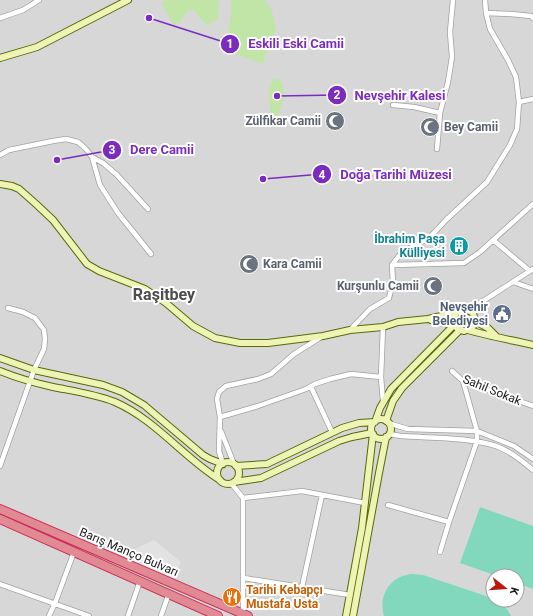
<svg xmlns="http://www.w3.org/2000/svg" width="533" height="616" font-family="Roboto,sans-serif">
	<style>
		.residential { fill: #d8d7d7; fill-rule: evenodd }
		.grass { fill: #c1e5a7 }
		.pitch { fill: #81d8bc }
		.parking { fill: #e2e2e2 }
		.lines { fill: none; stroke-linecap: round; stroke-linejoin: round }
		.street-casing { stroke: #a1a1a1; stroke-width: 6 }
		.secondary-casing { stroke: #58690a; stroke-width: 8 }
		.highway-casing { stroke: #cb2b57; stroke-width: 10 }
		.street { stroke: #fff; stroke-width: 4.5 }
		.secondary { stroke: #eef5b4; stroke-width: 6 }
		.highway { stroke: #e18a94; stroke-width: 8 }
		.labels { text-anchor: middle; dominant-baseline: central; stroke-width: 4; stroke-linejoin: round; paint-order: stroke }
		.worship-label { font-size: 12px; font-weight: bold; fill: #5b616d; stroke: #fff; text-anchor: end }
		.culture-label { font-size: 12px; font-weight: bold; fill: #0d838f; stroke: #fff; text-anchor: end }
		.service-label { font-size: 12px; font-weight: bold; fill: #4e5e75; stroke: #fff; text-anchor: end }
		.street-label { font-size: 12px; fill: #1a1a1a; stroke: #fff }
		.food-label { font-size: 12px; font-weight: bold; fill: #c56008; stroke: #fff; text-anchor: start }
		.district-label { font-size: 16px; font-weight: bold; fill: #4d4d4d; stroke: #fff }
		.leader { fill: none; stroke: #7b2cbf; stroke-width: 1.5 }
		.callout-dot { fill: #7b2cbf; stroke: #fff; stroke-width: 1.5 }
		.mark-label { font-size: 12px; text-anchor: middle; font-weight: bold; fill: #fff }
		.callout-label { font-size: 13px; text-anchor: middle; font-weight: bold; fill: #7b2cbf; stroke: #fff; stroke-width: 4; stroke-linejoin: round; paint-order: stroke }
	</style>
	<rect width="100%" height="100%" fill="#ece9e0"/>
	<path class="residential" d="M 0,0 L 533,0 L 533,616 L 0,616 ZM 493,576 L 517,576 L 517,600 L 493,600 Z"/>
	<path class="grass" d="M 167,0 L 219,0 L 218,20 L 207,25 L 198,16 L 193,9 L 187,11 L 181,21 L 174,25 L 161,3 Z
		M 231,0 L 265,0 L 272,11 L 276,29 L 268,47 L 263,64 L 225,50 C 228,34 232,17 231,0 Z
		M 274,78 L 279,79 C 289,90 281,106 277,119 L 271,116 C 270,104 266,88 274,78 Z"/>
	<path class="pitch" d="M 480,507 L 533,526 L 533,589 L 517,583 L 517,576 L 497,576 L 460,563 Z
		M 412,574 L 423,575 L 492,598 L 493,600 C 502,600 507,609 511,616 L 384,616 C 378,595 390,576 412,574 Z"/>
	<path class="parking" d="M 154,540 L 181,562 L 174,581 L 119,557 Z"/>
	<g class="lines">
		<defs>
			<path id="street" d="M 486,13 L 511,14 L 531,16 L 533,18
				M 0,18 L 23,10 L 39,0
				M 519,102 L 533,99
				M 393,105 L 414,107 L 440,113
				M 437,149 L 440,113 L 448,82 L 452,57 L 450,32 L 453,0
				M 0,155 L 9,150 L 53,141 L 66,139 L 78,142 L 86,149 L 92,157 L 103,163 L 117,175 L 148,209
				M 92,157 L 100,185 L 118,213 L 151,254
				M 493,240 L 530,271
				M 392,265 L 464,263 L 480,252 L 533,204
				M 513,282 L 533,289
				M 469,310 L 533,269
				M 350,330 L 370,309 L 389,298 L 393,282 L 392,265 L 401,253 L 429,238 L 447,219 L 487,182 L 510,145 L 517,129 L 519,102 L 516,77 L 508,60 L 490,29 L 486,13 L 485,0
				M 452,371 L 463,381 L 533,406
				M 311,387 L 332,432
				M 383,401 L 381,377 L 383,327
				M 220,417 L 258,406 L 306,389 L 315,384 L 330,379 L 351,374 L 381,377
				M 388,423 L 408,429 L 477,431 L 514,446 L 533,459
				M 221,431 L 234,464
				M 389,434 L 401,436 C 429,438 470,437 496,446 C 510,451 522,461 533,470
				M 223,464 L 219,451 L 220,417 L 217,399 L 219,392 L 226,386 L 258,379 L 271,374 L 294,354 L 321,337
				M 0,466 L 34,370 L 44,349 L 45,339 L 44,330 L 35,318 L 23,312 L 8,308
				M 231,483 L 243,498 L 243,614
				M 243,498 L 302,491 L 365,503
				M 388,505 L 449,522
				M 440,552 L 449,522 L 477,441 L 477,431 L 463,381
				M 244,578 L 350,595
				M 0,584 L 89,616
				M 302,587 L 322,495
				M 49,616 L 55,603 L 74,552
				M 128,616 L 140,581
				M 161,616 L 169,593"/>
			<path id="secondary" d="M 0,58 L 37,47 L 128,0
				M 0,184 L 12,186 L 19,189 L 36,204 L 53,220 L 87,264 L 99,271 L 145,289 L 166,303 L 193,326 L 215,338 L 240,343 L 268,343 L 323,336 L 350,330 L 383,327 L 398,322 L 428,319 L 455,313
				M 431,320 L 454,325
				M 475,321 L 472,328 L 464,331 L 457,328 L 453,321 C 454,313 458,309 466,309 L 473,313 L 475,321 L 488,328 L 496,336
				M 468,330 C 489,336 511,340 533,345
				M 0,358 L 34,370 L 103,385 L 122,392 L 144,405 L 203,455 L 210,459 L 223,464
				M 0,371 C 17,378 35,383 53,387 C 73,391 95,394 115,402 C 156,420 183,457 220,480
				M371 429a10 10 0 1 1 20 0a10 10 0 1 1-20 0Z
				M 386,421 L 393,401 L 402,388 L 460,330
				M217 473a11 11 0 1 1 22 0a11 11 0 1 1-22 0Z
				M 236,466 L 267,464 L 342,428 L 359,423 L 375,422 L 380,408 L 391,389 L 454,325
				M 234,482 L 261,478 L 339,441 L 352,437 L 372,433
				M 346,616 L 362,528 L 373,434
				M 353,616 L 379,473 L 386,437"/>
			<path id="highway" d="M 0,509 L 248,616
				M 0,519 L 218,616"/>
		</defs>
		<use href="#street" class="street-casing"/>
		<use href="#secondary" class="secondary-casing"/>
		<use href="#highway" class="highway-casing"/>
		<use href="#street" class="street"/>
		<use href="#secondary" class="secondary"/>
		<use href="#highway" class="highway"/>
	</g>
	<defs>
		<symbol id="mosque-disc" viewBox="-11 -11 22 22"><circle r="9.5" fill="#6b7280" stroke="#fff"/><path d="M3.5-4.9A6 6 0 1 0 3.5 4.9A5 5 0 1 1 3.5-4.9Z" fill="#fff"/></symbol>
		<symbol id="building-disc" viewBox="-11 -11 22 22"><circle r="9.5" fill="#0f9aa8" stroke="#fff"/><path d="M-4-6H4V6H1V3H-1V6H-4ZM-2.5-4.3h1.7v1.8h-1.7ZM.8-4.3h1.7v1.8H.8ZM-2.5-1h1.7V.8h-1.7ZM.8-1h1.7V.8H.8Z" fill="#fff"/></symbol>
		<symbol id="civic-disc" viewBox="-11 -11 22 22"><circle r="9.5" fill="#5c6f8a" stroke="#fff"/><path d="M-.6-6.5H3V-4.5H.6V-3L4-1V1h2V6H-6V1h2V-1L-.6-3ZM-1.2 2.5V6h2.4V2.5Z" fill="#fff"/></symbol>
		<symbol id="restaurant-disc" viewBox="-11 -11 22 22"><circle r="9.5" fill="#e8710a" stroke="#fff"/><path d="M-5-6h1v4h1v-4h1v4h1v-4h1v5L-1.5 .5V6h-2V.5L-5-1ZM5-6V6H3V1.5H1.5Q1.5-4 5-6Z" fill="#fff"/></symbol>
	</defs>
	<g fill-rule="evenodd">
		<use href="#mosque-disc" x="324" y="110" width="22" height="22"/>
		<use href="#mosque-disc" x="419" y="116" width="22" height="22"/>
		<use href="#building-disc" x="448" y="235" width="22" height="22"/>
		<use href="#mosque-disc" x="238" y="253" width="22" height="22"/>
		<use href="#mosque-disc" x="422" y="275" width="22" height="22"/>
		<use href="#civic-disc" x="491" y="303" width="22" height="22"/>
		<use href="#restaurant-disc" x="221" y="586" width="22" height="22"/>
	</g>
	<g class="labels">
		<g class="worship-label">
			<text x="321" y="121">Zülfikar Camii</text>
			<text x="444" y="127" text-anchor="start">Bey Camii</text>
			<text x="263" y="264" text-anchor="start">Kara Camii</text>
			<text x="419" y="286">Kurşunlu Camii</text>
		</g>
		<g class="culture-label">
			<text x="445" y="239">İbrahim Paşa<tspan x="445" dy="14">Külliyesi</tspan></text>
		</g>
		<g class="service-label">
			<text x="488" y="307">Nevşehir<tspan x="488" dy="14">Belediyesi</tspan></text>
		</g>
		<g class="street-label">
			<text transform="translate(492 390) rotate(22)">Sahil Sokak</text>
			<text transform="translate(129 552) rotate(23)">Barış Manço Bulvarı</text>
		</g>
		<g class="food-label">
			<text x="246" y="590">Tarihi Kebapçı<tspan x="246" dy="14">Mustafa Usta</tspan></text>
		</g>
		<g class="district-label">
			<text x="164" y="294">Raşitbey</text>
		</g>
	</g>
	<path class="leader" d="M149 18L230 44M277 96L337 95M57 160L112 150M263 179L322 174"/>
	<g class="callout-dot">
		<circle cx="149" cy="18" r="4"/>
		<circle cx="277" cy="96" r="4"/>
		<circle cx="57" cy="160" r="4"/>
		<circle cx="263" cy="179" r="4"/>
		<circle cx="230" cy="44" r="10"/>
		<circle cx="337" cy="95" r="10"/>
		<circle cx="112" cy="150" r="10"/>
		<circle cx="322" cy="174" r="10"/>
	</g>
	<g class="mark-label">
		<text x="230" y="48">1</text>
		<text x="337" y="99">2</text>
		<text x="112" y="154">3</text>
		<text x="322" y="179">4</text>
	</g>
	<g class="callout-label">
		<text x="296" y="48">Eskili Eski Camii</text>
		<text x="400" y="100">Nevşehir Kalesi</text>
		<text x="162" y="154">Dere Camii</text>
		<text x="396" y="179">Doğa Tarihi Müzesi</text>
	</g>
	<g transform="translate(505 588) rotate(107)"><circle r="19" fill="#ffffff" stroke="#a3a3a3"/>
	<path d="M0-3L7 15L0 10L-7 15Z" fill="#bb1609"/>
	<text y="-6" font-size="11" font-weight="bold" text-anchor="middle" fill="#1a1a1a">K</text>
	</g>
</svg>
